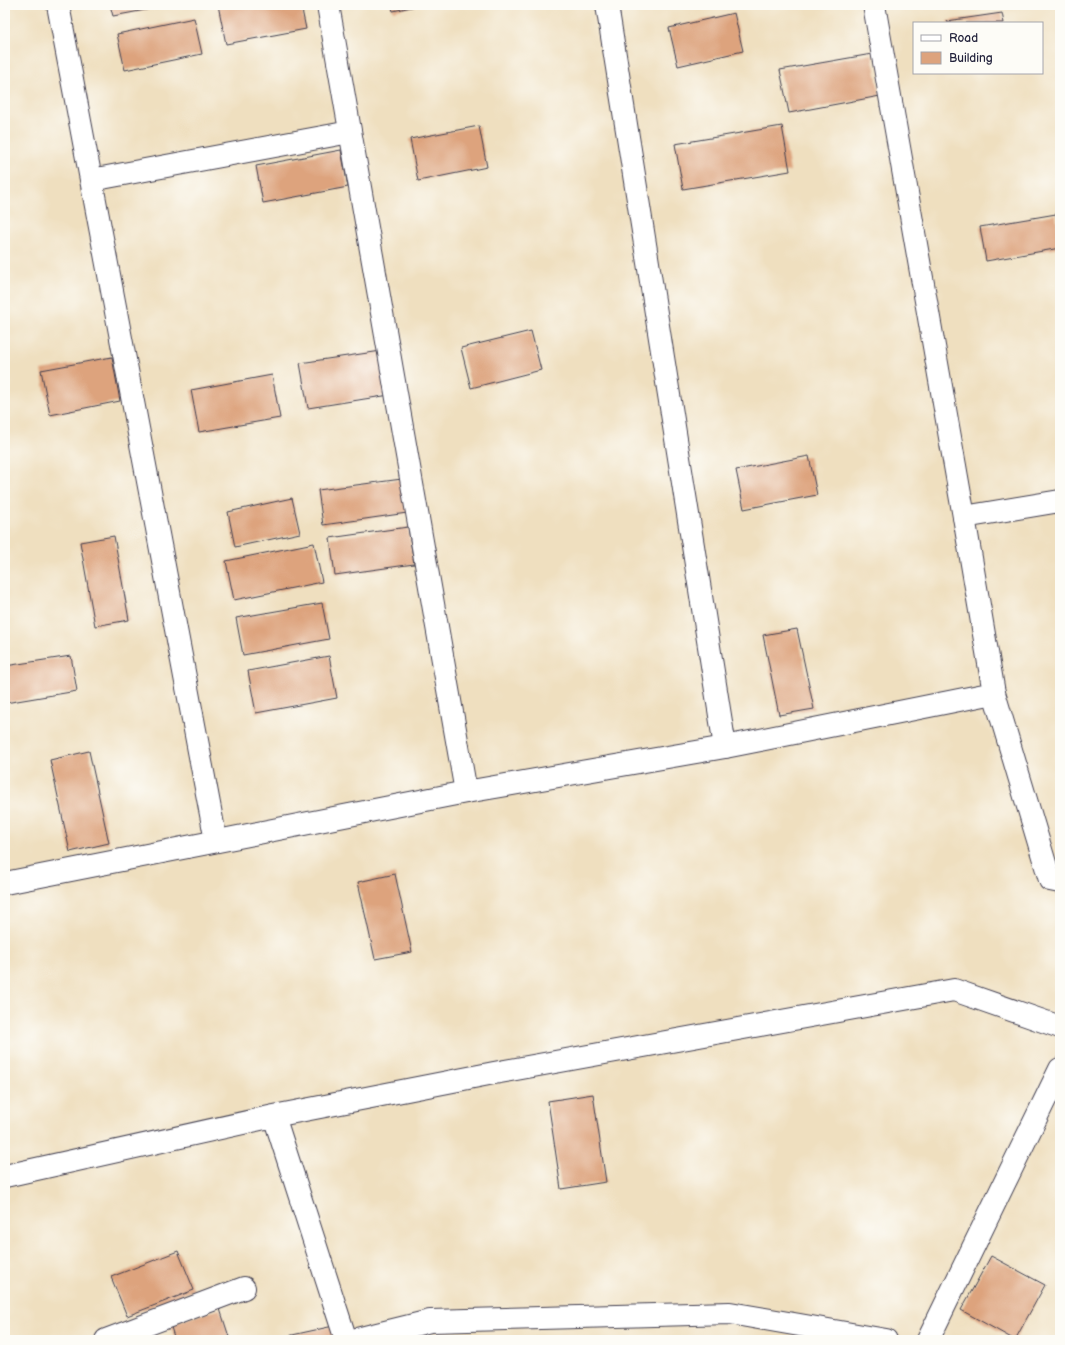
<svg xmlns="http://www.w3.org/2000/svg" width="1065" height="1345" font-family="'Balsamiq Sans',sans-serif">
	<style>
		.building { fill: #dda37d }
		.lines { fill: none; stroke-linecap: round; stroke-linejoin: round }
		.minor-casing { stroke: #413e4f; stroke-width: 24 }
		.tertiary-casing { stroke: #413e4f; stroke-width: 24 }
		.minor { stroke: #fff; stroke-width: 22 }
		.tertiary { stroke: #fff; stroke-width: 22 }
	</style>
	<rect width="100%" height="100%" fill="#fdfcf7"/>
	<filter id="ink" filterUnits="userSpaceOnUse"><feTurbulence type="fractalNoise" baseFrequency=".025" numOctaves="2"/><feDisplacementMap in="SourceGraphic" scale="8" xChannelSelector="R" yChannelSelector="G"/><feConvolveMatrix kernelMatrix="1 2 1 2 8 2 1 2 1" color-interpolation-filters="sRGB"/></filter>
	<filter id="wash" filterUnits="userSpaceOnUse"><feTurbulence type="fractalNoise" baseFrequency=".012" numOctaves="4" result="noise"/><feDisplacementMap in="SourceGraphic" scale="16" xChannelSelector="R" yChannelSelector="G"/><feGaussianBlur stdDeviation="0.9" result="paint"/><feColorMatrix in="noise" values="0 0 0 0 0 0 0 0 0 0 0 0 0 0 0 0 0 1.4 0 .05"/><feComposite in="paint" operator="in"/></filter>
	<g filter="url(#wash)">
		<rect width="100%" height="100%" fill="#efdfbf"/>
		<g id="blocks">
			<path class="building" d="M 110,5 L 167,5 L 167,6 L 113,16 Z
				M 218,5 L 301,5 L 306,29 L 226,44 Z
				M 391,5 L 415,5 L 416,6 L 393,11 Z
				M 734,13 L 743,51 L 678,66 L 669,28 Z
				M 1002,13 L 1004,23 L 948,23 L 947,21 Z
				M 194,18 L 202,54 L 125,70 L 117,34 Z
				M 872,54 L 880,96 L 789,113 L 780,70 Z
				M 479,126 L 487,167 L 418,181 L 410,139 Z
				M 782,126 L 790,171 L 683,189 L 675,144 Z
				M 341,150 L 348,187 L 263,203 L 256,166 Z
				M 1056,214 L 1060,248 L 986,261 L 980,227 Z
				M 531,331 L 541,370 L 471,388 L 461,348 Z
				M 388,350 L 396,394 L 308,408 L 300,363 Z
				M 112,357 L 120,401 L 50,415 L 41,370 Z
				M 272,375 L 280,418 L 199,432 L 191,390 Z
				M 809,456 L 817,495 L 744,509 L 736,470 Z
				M 402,479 L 407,513 L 323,525 L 318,490 Z
				M 292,498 L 300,533 L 235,547 L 228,512 Z
				M 408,527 L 414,564 L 335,575 L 330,538 Z
				M 114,536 L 129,620 L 95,626 L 80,542 Z
				M 314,543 L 322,582 L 234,600 L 226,561 Z
				M 322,603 L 329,639 L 243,655 L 236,618 Z
				M 797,629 L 814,709 L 779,715 L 763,635 Z
				M 71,656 L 77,691 L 5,703 L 5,666 Z
				M 329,656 L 337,698 L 256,713 L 248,671 Z
				M 89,751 L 109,843 L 70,852 L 50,760 Z
				M 395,874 L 412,952 L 375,959 L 358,882 Z
				M 593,1094 L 606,1182 L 561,1189 L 548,1101 Z
				M 178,1251 L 194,1290 L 127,1316 L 111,1277 Z
				M 991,1256 L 1045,1285 L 1015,1340 L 961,1310 Z
				M 220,1309 L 230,1340 L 175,1340 L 170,1324 Z
				M 338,1325 L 341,1340 L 274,1340 L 274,1339 Z"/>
		</g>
	</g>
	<g filter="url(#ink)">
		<use href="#blocks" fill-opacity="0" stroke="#413e4f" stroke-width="1"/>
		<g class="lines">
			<defs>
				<path id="minor" d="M 58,5 L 216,841
					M 328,5 L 466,792
					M 607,5 L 725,747
					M 874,5 L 964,517
					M 91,180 L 350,132
					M 994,693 L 1050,880 L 1060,882
					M 274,1116 L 346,1340
					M 5,1176 L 274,1116 L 494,1073 L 954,990 L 1060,1027
					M 106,1340 L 244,1288
					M 353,1340 L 430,1321 L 730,1313 L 886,1340
					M 928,1340 L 1060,1069"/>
				<path id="tertiary" d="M 5,883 L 466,792 L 725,747 L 994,693 L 964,517 L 1060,501"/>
			</defs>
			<use href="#minor" class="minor-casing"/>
			<use href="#tertiary" class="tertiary-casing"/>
			<use href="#minor" class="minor"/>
			<use href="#tertiary" class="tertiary"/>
		</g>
	</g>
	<rect width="1065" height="1345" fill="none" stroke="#fdfcf7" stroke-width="20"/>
	<rect x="913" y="22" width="130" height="52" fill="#fdfcf7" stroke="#a5a5ac"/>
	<rect x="921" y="35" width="20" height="6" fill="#ffffff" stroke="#a5a5ac"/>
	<text x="949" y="42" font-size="12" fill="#22223b">Road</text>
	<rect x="921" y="52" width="20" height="12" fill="#dda37d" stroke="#a5a5ac"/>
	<text x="949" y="62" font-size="12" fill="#22223b">Building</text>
</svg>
